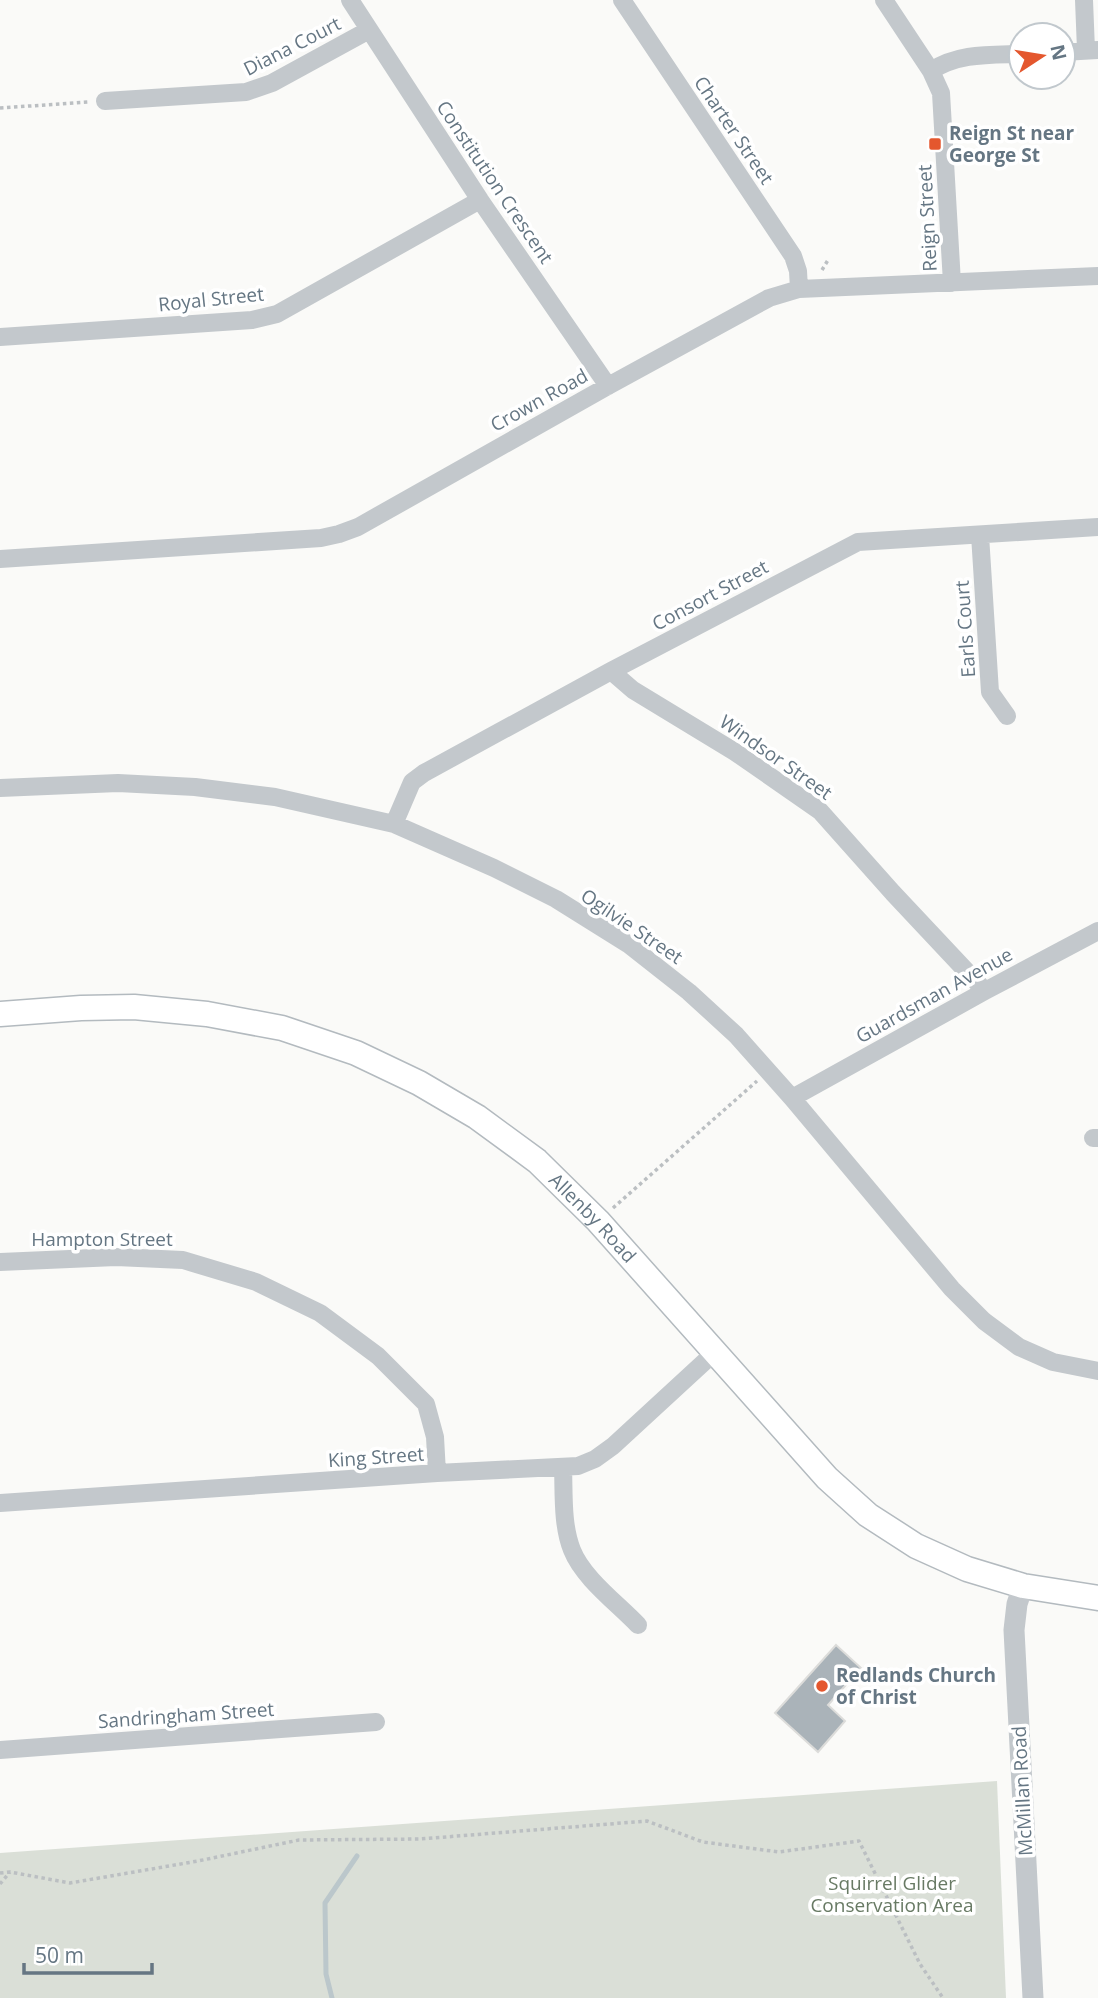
<svg xmlns="http://www.w3.org/2000/svg" width="1098" height="1998" font-family="'Open Sans',sans-serif">
	<style>
		.green { fill: #dadfd7 }
		.lines { fill: none; stroke-linecap: round; stroke-linejoin: round }
		.stream { stroke: #bbc7cb; stroke-width: 5 }
		.building { fill: #aab3b9; stroke: #dcdcda; stroke-width: 2 }
		.secondary-casing { stroke: #b3babf; stroke-width: 27 }
		.path { stroke: #bbbfc2; stroke-width: 3.5; stroke-dasharray: 3.5 3.5; stroke-linecap: butt }
		.minor { stroke: #c3c8cc; stroke-width: 18 }
		.tertiary { stroke: #c3c8cc; stroke-width: 21 }
		.secondary { stroke: #fff; stroke-width: 24 }
		.poi-dot { fill: #e4572e; stroke: #fff; stroke-width: 2.5 }
		.labels { text-anchor: middle; dominant-baseline: central; stroke-width: 7; stroke-linejoin: round; paint-order: stroke }
		.street-label { font-size: 19px; fill: #657683; stroke: #fff }
		.poi-label { font-size: 19px; font-weight: bold; fill: #657683; stroke: #fff; text-anchor: start }
		.park-label { font-size: 19px; fill: #687a64; stroke: #fff }
	</style>
	<rect width="100%" height="100%" fill="#fafaf8"/>
	<path class="green" d="M 997,1781 L 1006,1998 L 0,1998 L 0,1853 Z"/>
	<g class="lines">
		<path class="stream" d="M 332,1998 L 326,1974 L 325,1903 L 357,1856"/>
	</g>
	<path class="building" d="M 836,1645 L 861,1668 L 828,1705 L 845,1721 L 818,1752 L 775,1713 Z"/>
	<g class="lines">
		<defs>
			<g id="secondary">
				<path id="s1" d="M 0,1014 L 81,1008 L 134,1007 L 207,1014 L 282,1028 L 356,1053 L 419,1083 L 477,1117 L 537,1161 L 598,1221 L 827,1478 L 868,1515 L 916,1546 L 967,1569 L 1023,1586 L 1098,1598"/>
			</g>
		</defs>
		<use href="#secondary" class="secondary-casing"/>
		<path class="path" d="M 0,108 L 89,102
			M 822,270 L 828,260
			M 613,1208 L 757,1081
			M 0,1873 L 10,1872 L 70,1883 L 198,1861 L 299,1840 L 420,1839 L 647,1821 L 703,1842 L 779,1852 L 859,1841 L 920,1964 L 943,1998
			M 0,1884 L 10,1872"/>
		<path class="minor" d="M 350,0 L 480,200 L 608,386
			M 622,0 L 793,256 L 798,271 L 799,289
			M 884,0 L 931,71 L 941,93 L 952,283
			M 1084,0 L 1086,50
			M 1063,52 L 1098,50
			M 931,71 C 958,53 989,55 1021,54
			M 105,101 L 246,92 L 272,83 L 369,30
			M 0,337 L 252,320 L 277,314 L 480,200
			M 980,535 L 990,692 L 1007,716
			M 0,559 L 321,538 L 339,534 L 358,527 L 608,386 L 769,298 L 799,289 L 1098,276
			M 611,671 L 633,690 L 735,752 L 820,811 L 893,893 L 985,991
			M 0,788 L 118,783 L 195,787 L 275,797 L 394,824 L 494,868 L 556,899 L 628,944 L 689,992 L 736,1035 L 792,1098 L 952,1289 L 984,1321 L 1019,1347 L 1053,1362 L 1098,1371
			M 394,824 L 412,782 L 424,773 L 611,671 L 858,542 L 1098,527
			M 792,1098 L 985,991 L 1098,931
			M 1093,1138 L 1098,1138
			M 0,1262 L 116,1257 L 183,1260 L 256,1282 L 320,1313 L 378,1356 L 426,1404 L 435,1437 L 437,1473
			M 563,1467 C 564,1494 562,1525 572,1550 C 583,1578 617,1603 638,1625
			M 0,1503 L 437,1473 L 578,1466 L 595,1459 L 613,1446 L 714,1353
			M 0,1750 L 376,1722"/>
		<path class="tertiary" d="M 1023,1586 L 1017,1604 L 1014,1630 L 1033,1998"/>
		<use href="#secondary" class="secondary"/>
	</g>
	<g class="poi-dot">
		<rect x="928" y="137" width="14" height="14" rx="3.5"/>
		<circle cx="822" cy="1686" r="7"/>
	</g>
	<g class="labels">
		<g class="street-label">
			<text transform="translate(292 46) rotate(-27)">Diana Court</text>
			<text transform="translate(734 130) rotate(56)">Charter Street</text>
			<text transform="translate(495 182) rotate(56)">Constitution Crescent</text>
			<text transform="translate(927 218) rotate(-93)">Reign Street</text>
			<text transform="translate(211 299) rotate(-6)">Royal Street</text>
			<text transform="translate(539 400) rotate(-29)">Crown Road</text>
			<text transform="translate(710 595) rotate(-28)">Consort Street</text>
			<text transform="translate(965 629) rotate(-94)">Earls Court</text>
			<text transform="translate(776 757) rotate(35)">Windsor Street</text>
			<text transform="translate(632 926) rotate(34)">Ogilvie Street</text>
			<text transform="translate(934 995) rotate(-29)">Guardsman Avenue</text>
			<text stroke="none"><textPath href="#s1" startOffset="653">Allenby Road</textPath></text>
			<text x="102" y="1239">Hampton Street</text>
			<text transform="translate(376 1457) rotate(-4)">King Street</text>
			<text transform="translate(186 1715) rotate(-4)">Sandringham Street</text>
			<text transform="translate(1022 1791) rotate(-93)">McMillan Road</text>
		</g>
		<g class="poi-label">
			<text x="949" y="133">Reign St near<tspan x="949" dy="22">George St</tspan></text>
			<text x="836" y="1675">Redlands Church<tspan x="836" dy="22">of Christ</tspan></text>
		</g>
		<g class="park-label">
			<text x="892" y="1883">Squirrel Glider<tspan x="892" dy="22">Conservation Area</tspan></text>
		</g>
	</g>
	<g transform="translate(1042 56) rotate(78)"><circle r="33" fill="#ffffff" stroke="#c1c8cd" stroke-width="2"/>
	<path d="M0-5L12 26L0 18L-12 26Z" fill="#e4572e"/>
	<text y="-10" font-size="19" font-weight="bold" text-anchor="middle" fill="#657683">N</text>
	</g>
	<path d="M24 1963v10h128v-10" fill="none" stroke="#657683" stroke-width="3.5"/>
	<text x="35" y="1963" font-size="21" fill="#657683" stroke="#ffffff" stroke-width="5" paint-order="stroke">50 m</text>
</svg>
